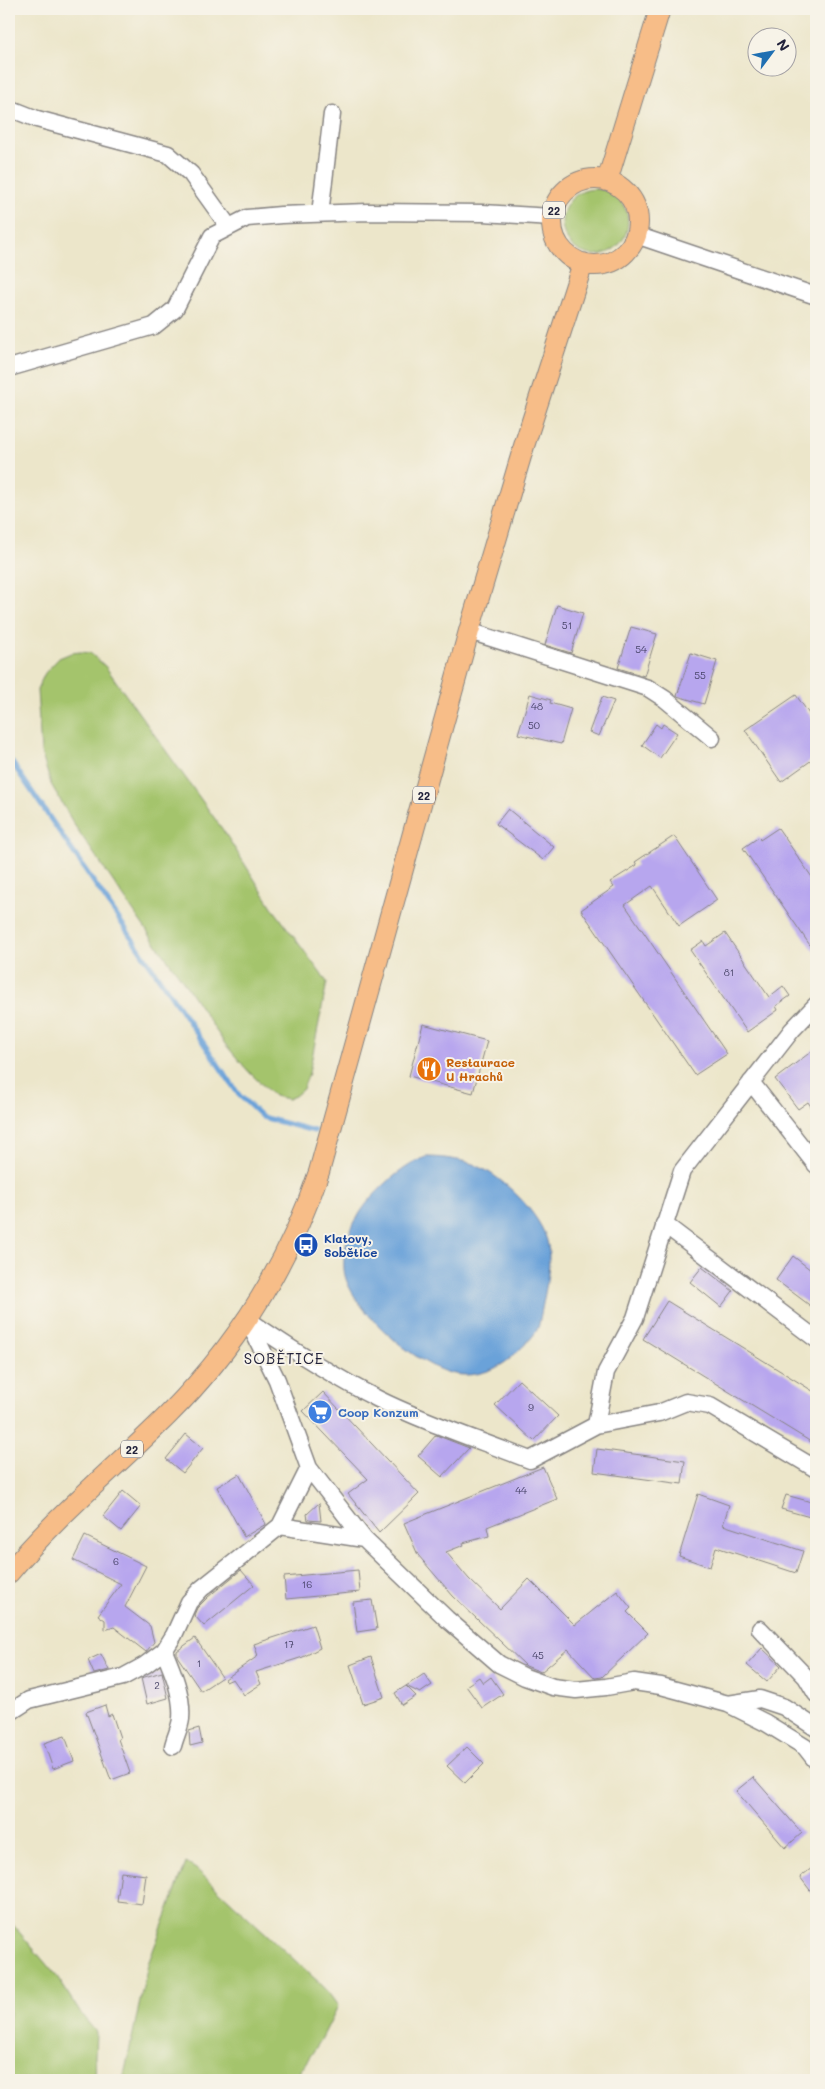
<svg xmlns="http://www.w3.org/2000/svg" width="825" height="2089" font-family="Mali,sans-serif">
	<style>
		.green { fill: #a4c46c; stroke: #637354 }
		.water { fill: #6aa2d9; stroke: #46628a }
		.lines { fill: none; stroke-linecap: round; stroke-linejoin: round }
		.stream { stroke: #6aa2d9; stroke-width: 5 }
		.building { fill: #b7a6ee }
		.minor-casing { stroke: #878482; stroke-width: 19 }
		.major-casing { stroke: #878482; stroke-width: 22 }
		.minor { stroke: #fff; stroke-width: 16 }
		.major { stroke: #f7bd88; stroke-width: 20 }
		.labels { text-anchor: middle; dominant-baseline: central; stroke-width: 4; stroke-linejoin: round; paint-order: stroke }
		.number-label { font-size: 10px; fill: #474368 }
		.shield { fill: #f7f3e8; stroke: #62616f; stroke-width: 1 }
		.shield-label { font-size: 11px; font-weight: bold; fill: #22223b }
		.food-label { font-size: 12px; font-weight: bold; fill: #c56008; stroke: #f7f3e8; text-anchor: start }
		.transit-label { font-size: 12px; font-weight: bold; fill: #164399; stroke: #f7f3e8; text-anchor: start }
		.shop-label { font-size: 12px; font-weight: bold; fill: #366cbe; stroke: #f7f3e8; text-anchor: start }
		.quarter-label { font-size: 15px; letter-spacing: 1px; fill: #22223b; stroke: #f7f3e8 }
	</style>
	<rect width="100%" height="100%" fill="#f7f3e8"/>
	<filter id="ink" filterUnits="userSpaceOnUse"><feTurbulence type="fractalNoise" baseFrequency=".02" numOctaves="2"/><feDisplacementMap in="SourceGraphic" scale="10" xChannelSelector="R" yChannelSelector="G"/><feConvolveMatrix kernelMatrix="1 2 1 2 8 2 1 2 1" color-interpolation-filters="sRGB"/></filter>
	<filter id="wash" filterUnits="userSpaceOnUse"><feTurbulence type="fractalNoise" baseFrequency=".0096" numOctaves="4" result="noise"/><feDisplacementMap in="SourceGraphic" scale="20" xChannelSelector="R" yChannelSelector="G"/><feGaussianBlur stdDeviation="1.12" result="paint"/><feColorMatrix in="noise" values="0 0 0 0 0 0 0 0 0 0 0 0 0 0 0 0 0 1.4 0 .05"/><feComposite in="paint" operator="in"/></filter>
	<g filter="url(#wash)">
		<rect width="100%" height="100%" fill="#ece6ca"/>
		<path class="green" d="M562 222a33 33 0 1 1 66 0a33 33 0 1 1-66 0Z
			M 81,652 L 90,653 L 105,666 L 223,830 L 274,910 L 327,982 L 309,1073 L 303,1089 L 295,1096 L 288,1099 L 274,1096 L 249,1072 L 225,1044 L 181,978 L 149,934 L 75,826 L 51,784 L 41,752 L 37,690 L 45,673 L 59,658 L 71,653 Z
			M 186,1863 L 196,1869 L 325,1988 L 338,2006 L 321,2040 L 294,2080 L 123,2080 L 148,1964 Z
			M 9,1920 L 58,1978 L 81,2014 L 96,2032 L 94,2080 L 9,2080 Z"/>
		<path class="water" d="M 426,1157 C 441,1157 456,1159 470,1163 C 499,1172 543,1215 548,1245 C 552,1267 543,1302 539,1324 C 538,1334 523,1346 516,1353 C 501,1369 476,1378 455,1374 C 420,1369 346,1306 344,1269 C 342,1243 355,1216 372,1197 C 387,1181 405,1165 426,1157 Z"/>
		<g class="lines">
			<path class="stream" d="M 9,758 L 239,1095 L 262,1117 L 314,1131"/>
		</g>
		<g id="blocks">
			<path class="building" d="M 557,605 L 583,613 L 571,653 L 545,645 Z
				M 631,627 L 657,634 L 644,676 L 618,668 Z
				M 691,653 L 717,661 L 704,704 L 677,696 Z
				M 530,694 L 551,700 L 550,703 L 571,709 L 561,744 L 518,734 Z
				M 796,695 L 816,724 L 816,757 L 781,782 L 745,730 Z
				M 602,697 L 614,701 L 599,736 L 589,732 Z
				M 656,724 L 661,728 L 663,724 L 677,733 L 660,758 L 642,745 Z
				M 508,809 L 554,847 L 543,860 L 496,824 Z
				M 778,828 L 816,883 L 816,954 L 743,848 L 759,837 L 760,840 Z
				M 674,836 L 717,900 L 679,926 L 652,886 L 625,905 L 727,1054 L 695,1075 L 581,910 L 614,887 L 610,882 L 637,865 L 635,862 Z
				M 725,933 L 769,997 L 783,986 L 790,996 L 776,1006 L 778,1010 L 747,1032 L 690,950 L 703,941 L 706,946 Z
				M 423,1024 L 487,1041 L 473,1093 L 409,1076 Z
				M 816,1048 L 816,1114 L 808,1102 L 798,1109 L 775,1079 Z
				M 793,1256 L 816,1274 L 816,1310 L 776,1280 Z
				M 702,1267 L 733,1291 L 721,1307 L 690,1282 Z
				M 667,1301 L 816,1393 L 816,1445 L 643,1339 Z
				M 519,1380 L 558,1416 L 534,1441 L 495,1405 Z
				M 323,1392 L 419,1494 L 379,1533 L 348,1494 L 368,1479 L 303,1411 Z
				M 186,1434 L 203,1448 L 183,1473 L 166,1459 Z
				M 436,1435 L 469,1448 L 442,1477 L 418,1456 Z
				M 597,1449 L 685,1461 L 682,1484 L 594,1472 Z
				M 543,1467 L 557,1499 L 487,1527 L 489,1536 L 463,1543 L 464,1545 L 446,1552 L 469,1579 L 500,1609 L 529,1579 L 575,1625 L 617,1591 L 631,1608 L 627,1612 L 648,1633 L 602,1677 L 595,1678 L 568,1649 L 541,1672 L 526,1666 L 453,1596 L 418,1555 L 404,1523 Z
				M 239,1474 L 266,1524 L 244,1537 L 217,1487 Z
				M 123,1491 L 141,1506 L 121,1531 L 103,1516 Z
				M 698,1494 L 729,1505 L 723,1525 L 803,1551 L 796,1573 L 716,1547 L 710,1567 L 679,1556 Z
				M 786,1495 L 815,1503 L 810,1517 L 781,1509 Z
				M 319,1503 L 321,1521 L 308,1520 L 307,1514 Z
				M 85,1536 L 146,1566 L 125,1607 L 150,1626 L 154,1642 L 146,1652 L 114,1627 L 105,1630 L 105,1620 L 98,1615 L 121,1584 L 73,1560 Z
				M 241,1570 L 254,1585 L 204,1626 L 194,1615 L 197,1608 L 208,1597 Z
				M 358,1570 L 360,1592 L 286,1599 L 284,1577 Z
				M 372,1600 L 377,1629 L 357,1632 L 353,1602 Z
				M 313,1625 L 320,1648 L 303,1657 L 256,1672 L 261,1684 L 244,1695 L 233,1679 L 226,1682 L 225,1679 L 258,1656 L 254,1644 Z
				M 195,1638 L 222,1677 L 201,1691 L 177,1656 L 177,1651 Z
				M 762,1648 L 781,1666 L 767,1682 L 747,1665 Z
				M 101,1654 L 109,1670 L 94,1674 L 88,1660 Z
				M 371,1657 L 384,1697 L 363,1704 L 350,1665 Z
				M 162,1672 L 168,1698 L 147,1704 L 141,1678 Z
				M 424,1674 L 432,1685 L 420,1693 L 406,1686 Z
				M 479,1677 L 483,1683 L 491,1677 L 503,1694 L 482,1708 L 466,1686 Z
				M 406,1686 L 416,1696 L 402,1705 L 395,1693 Z
				M 105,1705 L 108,1716 L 112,1714 L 120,1738 L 118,1739 L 130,1773 L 111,1780 L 86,1712 Z
				M 199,1728 L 202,1743 L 190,1746 L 189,1731 Z
				M 65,1736 L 74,1761 L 53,1769 L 44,1743 Z
				M 467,1747 L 484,1764 L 465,1783 L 447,1766 Z
				M 753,1777 L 802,1833 L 785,1848 L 736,1791 Z
				M 816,1865 L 816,1898 L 800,1877 Z
				M 121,1872 L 146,1875 L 142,1904 L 117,1901 Z"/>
		</g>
	</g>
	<g filter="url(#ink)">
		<use href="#blocks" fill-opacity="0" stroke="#878482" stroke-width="1"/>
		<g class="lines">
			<defs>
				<path id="minor" d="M 9,108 L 37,119 L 168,154 L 191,174 L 229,227
					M 320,214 L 332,114
					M 636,235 L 816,296
					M 9,368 L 154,326 L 175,309 L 212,236 L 247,218 L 281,215 L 368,212 L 483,213 L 552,217
					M 469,631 L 648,688 L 665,699 L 712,738
					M 751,1082 L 816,1165
					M 664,1224 L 816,1339
					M 247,1319 C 289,1348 333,1376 378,1399 C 426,1423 479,1440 530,1460 L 596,1425 L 606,1372 L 635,1318 L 682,1171 L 792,1030 L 816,1005
					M 248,1321 L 277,1380 L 309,1468 L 364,1539 L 447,1619 L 499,1664 L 525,1677 L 553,1687 L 576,1690 L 606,1687 L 634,1682 L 661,1686 L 728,1704 L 766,1723 L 805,1747 L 816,1761
					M 596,1425 L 659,1413 L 686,1402 L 710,1406 L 816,1469
					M 280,1526 L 364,1539
					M 760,1629 L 806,1677 L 816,1694
					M 164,1651 C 173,1672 183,1696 181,1719 C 180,1728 175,1737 173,1746
					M 728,1704 L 760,1699 L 784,1707 L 816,1728
					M 9,1713 L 29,1700 L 123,1677 L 145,1665 L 164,1651 L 174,1635 L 189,1602 L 201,1589 L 280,1526 L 309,1468"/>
				<path id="major" d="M552 222a43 43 0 1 1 86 0a43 43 0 1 1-86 0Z
					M 607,181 L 660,9
					M 9,1573 C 57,1515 115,1468 168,1415 C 237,1346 288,1264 319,1172 L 469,631 L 524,446 L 583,263"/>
			</defs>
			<use href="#minor" class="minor-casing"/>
			<use href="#major" class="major-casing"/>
			<use href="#minor" class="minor"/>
			<use href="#major" class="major"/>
		</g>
	</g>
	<defs>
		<symbol id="restaurant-disc" viewBox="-11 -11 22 22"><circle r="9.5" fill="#e8710a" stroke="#f7f3e8"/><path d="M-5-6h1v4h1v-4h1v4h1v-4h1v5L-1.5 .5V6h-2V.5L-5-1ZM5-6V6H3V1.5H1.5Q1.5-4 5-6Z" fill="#fff"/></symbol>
		<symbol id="bus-disc" viewBox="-11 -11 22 22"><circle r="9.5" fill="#1a4fb4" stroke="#f7f3e8"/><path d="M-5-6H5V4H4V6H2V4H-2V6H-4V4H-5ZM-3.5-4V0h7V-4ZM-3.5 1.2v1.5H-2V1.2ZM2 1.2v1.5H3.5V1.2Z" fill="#fff"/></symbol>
		<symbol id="supermarket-disc" viewBox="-11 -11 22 22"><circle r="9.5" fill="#3f7fe0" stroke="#f7f3e8"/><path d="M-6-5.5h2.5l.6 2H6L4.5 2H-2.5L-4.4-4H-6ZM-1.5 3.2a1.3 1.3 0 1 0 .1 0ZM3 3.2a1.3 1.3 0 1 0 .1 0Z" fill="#fff"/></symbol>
	</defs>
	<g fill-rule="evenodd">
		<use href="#restaurant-disc" x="415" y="1055" width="28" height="28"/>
		<use href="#bus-disc" x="292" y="1231" width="28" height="28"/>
		<use href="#supermarket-disc" x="306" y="1398" width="28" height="28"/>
	</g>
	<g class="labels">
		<g class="number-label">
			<text x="567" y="625">51</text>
			<text x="641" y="649">54</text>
			<text x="700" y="675">55</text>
			<text x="537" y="706">48</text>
			<text x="534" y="725">50</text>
			<text x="729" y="972">81</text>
			<text x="531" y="1407">9</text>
			<text x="521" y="1490">44</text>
			<text x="116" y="1561">6</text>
			<text x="307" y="1584">16</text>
			<text x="289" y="1644">17</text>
			<text x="538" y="1655">45</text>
			<text x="199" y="1663">1</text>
			<text x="157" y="1685">2</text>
		</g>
		<g class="shield">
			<rect x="543" y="201.5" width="22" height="17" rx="4"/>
			<rect x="413" y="786.5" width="22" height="17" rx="4"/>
			<rect x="121" y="1440.5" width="22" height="17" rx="4"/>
		</g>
		<g class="shield-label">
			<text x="554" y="210">22</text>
			<text x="424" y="795">22</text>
			<text x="132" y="1449">22</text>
		</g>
		<g class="food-label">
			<text x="446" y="1062">Restaurace<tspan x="446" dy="14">U Hrachů</tspan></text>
		</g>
		<g class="transit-label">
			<text x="324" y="1238">Klatovy,<tspan x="324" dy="14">Sobětice</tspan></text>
		</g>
		<g class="shop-label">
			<text x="338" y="1412">Coop Konzum</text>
		</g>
		<g class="quarter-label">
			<text x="284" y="1358">SOBĚTICE</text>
		</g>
	</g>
	<rect width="825" height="2089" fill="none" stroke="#f7f3e8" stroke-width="30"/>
	<g transform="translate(772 52) rotate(58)"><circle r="24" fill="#f7f3e8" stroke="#a29fa3"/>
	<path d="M0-4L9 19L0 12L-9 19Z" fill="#1f6fb2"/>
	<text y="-8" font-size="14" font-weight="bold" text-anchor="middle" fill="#22223b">N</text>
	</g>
</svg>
